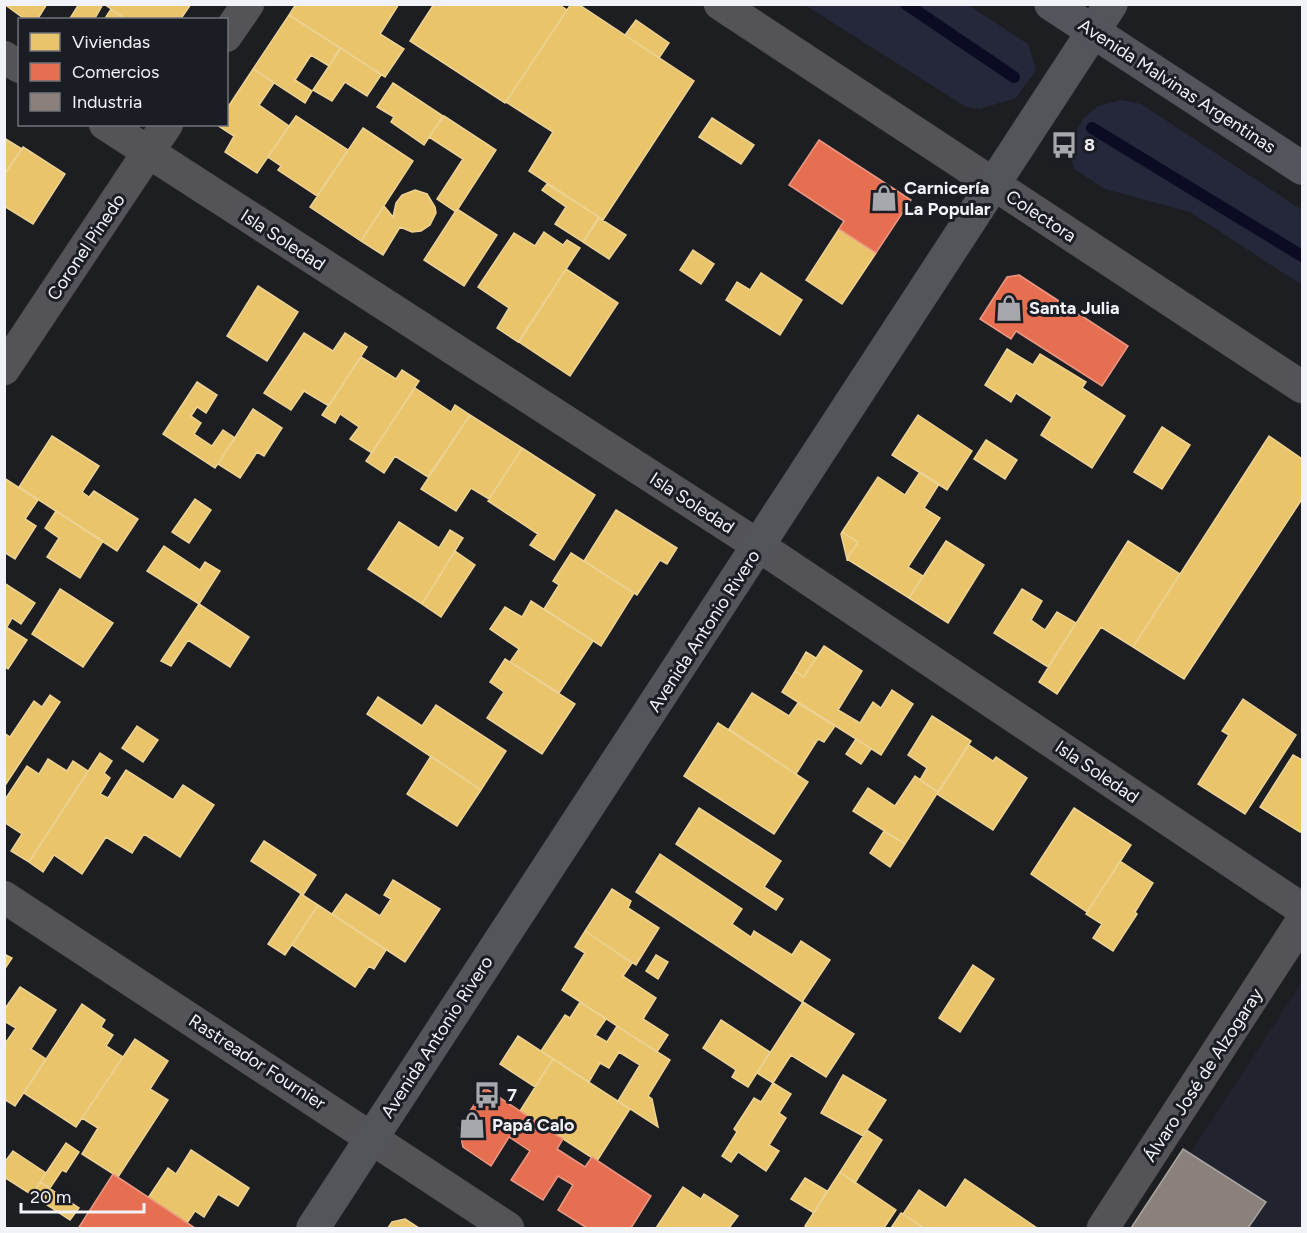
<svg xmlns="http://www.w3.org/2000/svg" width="1307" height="1233" font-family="Figtree,sans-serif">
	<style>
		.built { fill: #21232f }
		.green { fill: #25283b }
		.homes { fill: #e9c46a; stroke: #ecd295; stroke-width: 1.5 }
		.shops { fill: #e76f51; stroke: #ea9783; stroke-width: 1.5 }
		.industry { fill: #8a817c; stroke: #a9a3a1; stroke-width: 1.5 }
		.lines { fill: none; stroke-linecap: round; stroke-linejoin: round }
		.stream { stroke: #0b0b24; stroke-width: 12 }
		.street-casing { stroke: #3a3a3e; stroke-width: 33 }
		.secondary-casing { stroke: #3a3a3e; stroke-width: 34 }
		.primary-casing { stroke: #3a3a3e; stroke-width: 34 }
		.street { stroke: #545458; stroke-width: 32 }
		.secondary { stroke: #54555b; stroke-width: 33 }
		.primary { stroke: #54555c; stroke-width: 33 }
		.labels { text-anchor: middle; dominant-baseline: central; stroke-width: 6; stroke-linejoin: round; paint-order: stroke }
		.street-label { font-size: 18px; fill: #f2f3f8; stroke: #1b1d24 }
		.poi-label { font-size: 18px; font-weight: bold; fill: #f2f3f8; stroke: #1b1d24; text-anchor: start }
	</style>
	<rect width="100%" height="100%" fill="#1d1e22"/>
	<path class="built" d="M 1302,982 L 1302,1228 L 1141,1228 Z"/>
	<path class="green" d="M 805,5 L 968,5 L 1028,44 L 1036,70 L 1016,98 L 980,109 L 966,107 Z
		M 1121,100 L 1141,104 L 1302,210 L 1302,285 L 1190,212 L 1105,189 L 1074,169 L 1068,148 L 1083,119 L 1098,106 Z"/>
	<path class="homes" d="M 4,4 L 47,4 L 37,20 L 26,20 Z
		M 79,4 L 103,4 L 94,20 L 69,20 Z
		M 104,4 L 191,4 L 180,20 L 127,20 Z
		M 296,4 L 399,4 L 380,34 L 404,49 L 385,77 L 289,15 Z
		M 434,4 L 558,4 L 567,10 L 505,103 L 410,41 Z
		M 571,4 L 578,4 L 694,81 L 603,220 L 529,171 L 553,132 L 506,102 Z
		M 111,9 L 126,20 L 104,20 Z
		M 289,15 L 340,48 L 329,66 L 311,55 L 295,80 L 312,91 L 305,103 L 253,69 Z
		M 636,20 L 669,43 L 659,58 L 625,35 Z
		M 341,48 L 381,75 L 367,96 L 345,82 L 332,101 L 313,90 Z
		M 253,69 L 274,83 L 259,105 L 289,126 L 257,173 L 225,152 L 234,136 L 217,125 L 226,124 L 226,110 Z
		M 393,83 L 443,116 L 424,145 L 391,122 L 394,117 L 377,107 Z
		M 296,116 L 348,150 L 317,196 L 278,170 L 281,166 L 268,157 Z
		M 444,116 L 496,150 L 456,212 L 437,199 L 463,159 L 429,137 Z
		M 712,118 L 754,145 L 741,164 L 699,137 Z
		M 363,128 L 413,161 L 361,241 L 310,207 Z
		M 4,138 L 22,149 L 4,175 Z
		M 23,147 L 65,174 L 33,224 L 4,206 L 4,175 Z
		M 547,184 L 599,217 L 583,242 L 555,224 L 566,207 L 542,190 Z
		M 415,190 L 427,194 L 435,207 L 436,213 L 430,225 L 421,231 L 412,232 L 400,227 L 383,255 L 361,241 L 384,206 L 393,217 L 396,203 L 402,195 Z
		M 457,209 L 497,235 L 464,286 L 424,260 Z
		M 599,218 L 626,235 L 609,259 L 583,242 Z
		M 839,229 L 876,253 L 842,304 L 806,280 Z
		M 544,232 L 563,245 L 567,240 L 580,248 L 518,342 L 497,328 L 509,308 L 478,287 L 514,233 L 535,246 Z
		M 693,250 L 714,264 L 701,284 L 680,270 Z
		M 566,269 L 618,303 L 570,376 L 519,342 Z
		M 761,273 L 802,300 L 780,335 L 726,300 L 737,282 L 750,290 Z
		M 258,286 L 298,312 L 267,361 L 227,336 Z
		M 304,333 L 333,351 L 345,333 L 367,347 L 329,406 L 304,391 L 291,410 L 264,393 Z
		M 1007,349 L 1033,365 L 1040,354 L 1086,382 L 1082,388 L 1125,416 L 1092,468 L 1041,435 L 1052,417 L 1016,393 L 1011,402 L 985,385 Z
		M 361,357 L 396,379 L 402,370 L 419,381 L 372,453 L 350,439 L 359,427 L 340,414 L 335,423 L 322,415 Z
		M 197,382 L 217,395 L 206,413 L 197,407 L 191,416 L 201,423 L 194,434 L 212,446 L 223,430 L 235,438 L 215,468 L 163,434 Z
		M 415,388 L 451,412 L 455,405 L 470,415 L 428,477 L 395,456 L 384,473 L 366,461 Z
		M 253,409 L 282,428 L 264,456 L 257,452 L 240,478 L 218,464 Z
		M 470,415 L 522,448 L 489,499 L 471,488 L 456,511 L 421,489 Z
		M 918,415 L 972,451 L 947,490 L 892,455 Z
		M 1162,427 L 1190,445 L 1162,489 L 1134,472 Z
		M 52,436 L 99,466 L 82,492 L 89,497 L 94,491 L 138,519 L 117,551 L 19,487 Z
		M 1269,436 L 1302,459 L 1302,499 L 1184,679 L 1133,647 Z
		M 986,440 L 1017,460 L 1005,479 L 974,459 Z
		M 522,448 L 595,495 L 554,560 L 530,545 L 538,534 L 488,501 Z
		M 920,472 L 939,484 L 924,508 L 940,518 L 908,567 L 923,576 L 909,598 L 847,559 L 858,542 L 842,532 L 878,477 L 905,495 Z
		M 4,478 L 38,500 L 25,519 L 36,526 L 15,559 L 4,552 Z
		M 195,499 L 211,510 L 189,543 L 172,532 Z
		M 616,510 L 677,548 L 667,564 L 660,560 L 637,595 L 584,561 Z
		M 56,511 L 103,541 L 80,578 L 47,557 L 59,538 L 45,528 Z
		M 399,522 L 439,548 L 450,530 L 463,538 L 422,604 L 368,569 Z
		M 842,532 L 858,542 L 847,559 L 841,534 Z
		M 946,541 L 984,565 L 948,623 L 909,598 Z
		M 1128,541 L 1180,574 L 1133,647 L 1101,627 L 1057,694 L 1039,682 Z
		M 164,546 L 200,570 L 205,562 L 220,571 L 199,604 L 147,571 Z
		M 455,551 L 475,565 L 441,617 L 422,604 Z
		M 571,553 L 634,593 L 601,646 L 544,609 L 559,585 L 553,581 Z
		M 4,583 L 35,603 L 21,624 L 12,618 L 7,627 L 4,626 Z
		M 60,589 L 113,623 L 83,667 L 32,634 Z
		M 1022,589 L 1042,601 L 1031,620 L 1045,630 L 1057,612 L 1076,623 L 1048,667 L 994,633 Z
		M 531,601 L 593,641 L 559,693 L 510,662 L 519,649 L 490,629 L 505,607 L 522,617 Z
		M 199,604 L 249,637 L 230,667 L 188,640 L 171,666 L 161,661 Z
		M 6,627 L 27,640 L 8,669 L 4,666 Z
		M 824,646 L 862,671 L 838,710 L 860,723 L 873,702 L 881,708 L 892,690 L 913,704 L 881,755 L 782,692 L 795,671 L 804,677 Z
		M 806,652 L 816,658 L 804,677 L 795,671 Z
		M 505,659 L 575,704 L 542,754 L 487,718 L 504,692 L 490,682 Z
		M 752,693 L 789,716 L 798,703 L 835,726 L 824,742 L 818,739 L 796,774 L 729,729 Z
		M 50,695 L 60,702 L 4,787 L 4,733 L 10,737 L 34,701 L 42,707 Z
		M 378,697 L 422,726 L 436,705 L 506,751 L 481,790 L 367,714 Z
		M 1243,699 L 1296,735 L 1245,814 L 1198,784 L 1229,735 L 1222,731 Z
		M 932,716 L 971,741 L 938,792 L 920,780 L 927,768 L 908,755 Z
		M 718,723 L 808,782 L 774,834 L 684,776 Z
		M 137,726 L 158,740 L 143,762 L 122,748 Z
		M 856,739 L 871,749 L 861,764 L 846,754 Z
		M 969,745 L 993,761 L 996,757 L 1027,778 L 993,830 L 937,794 Z
		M 100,753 L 112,761 L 104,773 L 110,778 L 100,794 L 108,798 L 126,770 L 173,800 L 183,785 L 214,805 L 180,857 L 144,834 L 132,853 L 106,837 L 82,874 L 54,855 L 43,872 L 29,862 Z
		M 1293,755 L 1302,760 L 1302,832 L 1300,832 L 1260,807 Z
		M 431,756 L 481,790 L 457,826 L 407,794 Z
		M 48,759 L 67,771 L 73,761 L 88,771 L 29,862 L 11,851 L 22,834 L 4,822 L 4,801 L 27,766 L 39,774 Z
		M 915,776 L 938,792 L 905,844 L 853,811 L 868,788 L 895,806 Z
		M 699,808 L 781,861 L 764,887 L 783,899 L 776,910 L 676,844 Z
		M 1074,808 L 1131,845 L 1087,912 L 1031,874 Z
		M 884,831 L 905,844 L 890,867 L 870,853 Z
		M 264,841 L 316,875 L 303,895 L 251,861 Z
		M 660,854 L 742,909 L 732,924 L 751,937 L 754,931 L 792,955 L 801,941 L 830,960 L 802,1002 L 636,892 Z
		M 1120,861 L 1153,883 L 1135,912 L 1137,914 L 1113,951 L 1093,938 L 1102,924 L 1086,914 Z
		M 393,880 L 440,909 L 405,962 L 332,914 L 346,894 L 380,916 L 391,899 L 384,895 Z
		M 612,889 L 631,901 L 628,908 L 659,928 L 636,965 L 585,931 Z
		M 301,894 L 318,905 L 285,955 L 268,944 Z
		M 318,905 L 386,950 L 374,969 L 369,966 L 355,987 L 292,945 Z
		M 585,931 L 632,963 L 623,976 L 656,998 L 643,1019 L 668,1035 L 657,1052 L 562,990 L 585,953 L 575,947 Z
		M 4,954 L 12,958 L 4,970 Z
		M 656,955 L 668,962 L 658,979 L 646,971 Z
		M 973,965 L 994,979 L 960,1032 L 939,1018 Z
		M 20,987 L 56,1010 L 31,1049 L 46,1059 L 15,1106 L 4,1099 L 4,1045 L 16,1028 L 4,1021 L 4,1010 Z
		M 580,1002 L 606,1019 L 595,1035 L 607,1042 L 617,1026 L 670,1060 L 648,1096 L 652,1099 L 658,1127 L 618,1101 L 640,1065 L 619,1052 L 609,1068 L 600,1063 L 589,1082 L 541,1051 L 565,1015 L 570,1018 Z
		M 803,1002 L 854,1034 L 826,1077 L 791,1055 L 773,1083 L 757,1073 Z
		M 82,1004 L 105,1020 L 101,1027 L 113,1035 L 106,1046 L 123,1057 L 76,1127 L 24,1093 Z
		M 721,1020 L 770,1052 L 748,1087 L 732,1077 L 736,1070 L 703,1048 Z
		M 518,1036 L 553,1059 L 535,1087 L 500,1064 Z
		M 135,1039 L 168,1061 L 150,1089 L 168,1100 L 118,1177 L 82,1154 L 98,1128 L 82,1118 Z
		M 553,1059 L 630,1109 L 597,1161 L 520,1111 Z
		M 843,1075 L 886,1100 L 863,1136 L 821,1113 Z
		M 773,1083 L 791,1094 L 779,1113 L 786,1118 L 769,1145 L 779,1151 L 766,1171 L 738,1152 L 731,1162 L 722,1156 L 737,1132 L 734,1129 L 754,1098 L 761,1102 Z
		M 867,1130 L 882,1140 L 855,1183 L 840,1172 Z
		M 66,1143 L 79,1152 L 66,1172 L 62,1170 L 50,1188 L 40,1182 Z
		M 191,1150 L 249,1188 L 238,1206 L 218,1194 L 204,1217 L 195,1211 L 187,1223 L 148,1198 L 168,1168 L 176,1174 Z
		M 13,1151 L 46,1173 L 32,1195 L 4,1177 L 4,1163 Z
		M 840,1172 L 896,1210 L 884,1228 L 809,1228 L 805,1226 Z
		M 805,1178 L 827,1191 L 814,1213 L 791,1199 Z
		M 965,1179 L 1037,1228 L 924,1228 L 903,1214 L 919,1190 L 946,1208 Z
		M 40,1182 L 79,1208 L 70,1220 L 32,1195 Z
		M 683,1187 L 701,1199 L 704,1194 L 738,1216 L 729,1228 L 656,1228 Z
		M 901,1213 L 924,1228 L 891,1228 Z
		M 405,1219 L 419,1228 L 388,1228 L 392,1222 Z"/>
	<path class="shops" d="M 819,140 L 911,200 L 876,253 L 839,229 L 844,221 L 789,185 Z
		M 1019,275 L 1128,346 L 1102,386 L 1016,331 L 1011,339 L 980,319 L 1007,277 Z
		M 485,1088 L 563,1139 L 557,1149 L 585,1167 L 592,1157 L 651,1196 L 631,1228 L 587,1228 L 558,1210 L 573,1185 L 558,1176 L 543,1200 L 511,1180 L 530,1151 L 509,1137 L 491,1166 L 463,1147 L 459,1128 Z
		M 113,1174 L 195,1228 L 82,1228 L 79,1227 Z"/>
	<path class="industry" d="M 1183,1149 L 1266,1202 L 1248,1228 L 1131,1228 Z"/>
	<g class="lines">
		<path class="stream" d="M 906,4 L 1014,77
			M 1092,128 L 1302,256"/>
		<defs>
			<path id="street" d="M 720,4 L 1302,387
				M 226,36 L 248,4
				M 4,57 L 20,67
				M 105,124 L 759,546 L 1302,909
				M 4,369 L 167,124
				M 4,897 L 508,1228
				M 1103,1228 L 1302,921"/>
			<path id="secondary" d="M 313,1228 L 1111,4"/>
			<path id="primary" d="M 1051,4 L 1302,168"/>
		</defs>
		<use href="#street" class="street-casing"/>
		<use href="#secondary" class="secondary-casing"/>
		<use href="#primary" class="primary-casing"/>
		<use href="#street" class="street"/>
		<use href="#secondary" class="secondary"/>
		<use href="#primary" class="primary"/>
	</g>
	<defs>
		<symbol id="bus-bare" viewBox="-9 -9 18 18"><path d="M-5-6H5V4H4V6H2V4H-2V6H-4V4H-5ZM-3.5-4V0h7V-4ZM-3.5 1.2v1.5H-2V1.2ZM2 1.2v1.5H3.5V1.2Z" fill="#a7a8ad" stroke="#1b1d24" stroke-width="2.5" paint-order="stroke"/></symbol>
		<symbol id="shop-bare" viewBox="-9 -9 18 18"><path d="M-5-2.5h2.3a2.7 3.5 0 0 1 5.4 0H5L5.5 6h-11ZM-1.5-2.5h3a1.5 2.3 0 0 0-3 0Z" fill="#a7a8ad" stroke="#1b1d24" stroke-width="2.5" paint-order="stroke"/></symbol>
	</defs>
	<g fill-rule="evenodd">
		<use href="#bus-bare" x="1045" y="126" width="38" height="38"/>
		<use href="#shop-bare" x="865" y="179" width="38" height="38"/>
		<use href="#shop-bare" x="990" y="289" width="38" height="38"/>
		<use href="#bus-bare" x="468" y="1076" width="38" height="38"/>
		<use href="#shop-bare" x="453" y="1106" width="38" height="38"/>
	</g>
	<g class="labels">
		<g class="street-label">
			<text transform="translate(1177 86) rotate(33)">Avenida Malvinas Argentinas</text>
			<text transform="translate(1041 216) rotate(33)">Colectora</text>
			<text transform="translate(283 240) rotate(33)">Isla Soledad</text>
			<text transform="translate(86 247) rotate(-56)">Coronel Pinedo</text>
			<text transform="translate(692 503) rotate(33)">Isla Soledad</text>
			<text transform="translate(704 631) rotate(-57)">Avenida Antonio Rivero</text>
			<text transform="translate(1097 772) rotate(34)">Isla Soledad</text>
			<text transform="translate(437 1037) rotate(-57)">Avenida Antonio Rivero</text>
			<text transform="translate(257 1062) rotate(33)">Rastreador Fournier</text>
			<text transform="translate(1203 1075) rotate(-57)">Álvaro José de Alzogaray</text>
		</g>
		<g class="poi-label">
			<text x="1084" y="145">8</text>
			<text x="904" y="188">Carnicería<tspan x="904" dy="21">La Popular</tspan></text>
			<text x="1029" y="308">Santa Julia</text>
			<text x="507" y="1095">7</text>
			<text x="492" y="1125">Papá Calo</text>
		</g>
	</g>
	<rect width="1307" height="1233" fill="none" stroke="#f2f3f8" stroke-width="12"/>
	<rect x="18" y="18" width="210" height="108" fill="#1b1d24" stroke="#717379" stroke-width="1.5"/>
	<rect x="30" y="33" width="30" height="18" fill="#e9c46a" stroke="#717379" stroke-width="1.5"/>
	<text x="72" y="48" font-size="18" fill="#f2f3f8">Viviendas</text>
	<rect x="30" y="63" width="30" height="18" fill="#e76f51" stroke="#717379" stroke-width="1.5"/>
	<text x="72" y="78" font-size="18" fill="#f2f3f8">Comercios</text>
	<rect x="30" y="93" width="30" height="18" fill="#8a817c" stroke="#717379" stroke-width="1.5"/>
	<text x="72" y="108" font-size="18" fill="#f2f3f8">Industria</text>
	<path d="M21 1203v9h123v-9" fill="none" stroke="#f2f3f8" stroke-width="3"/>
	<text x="30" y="1203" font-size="18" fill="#f2f3f8" stroke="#1b1d24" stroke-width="4.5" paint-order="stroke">20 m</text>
</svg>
